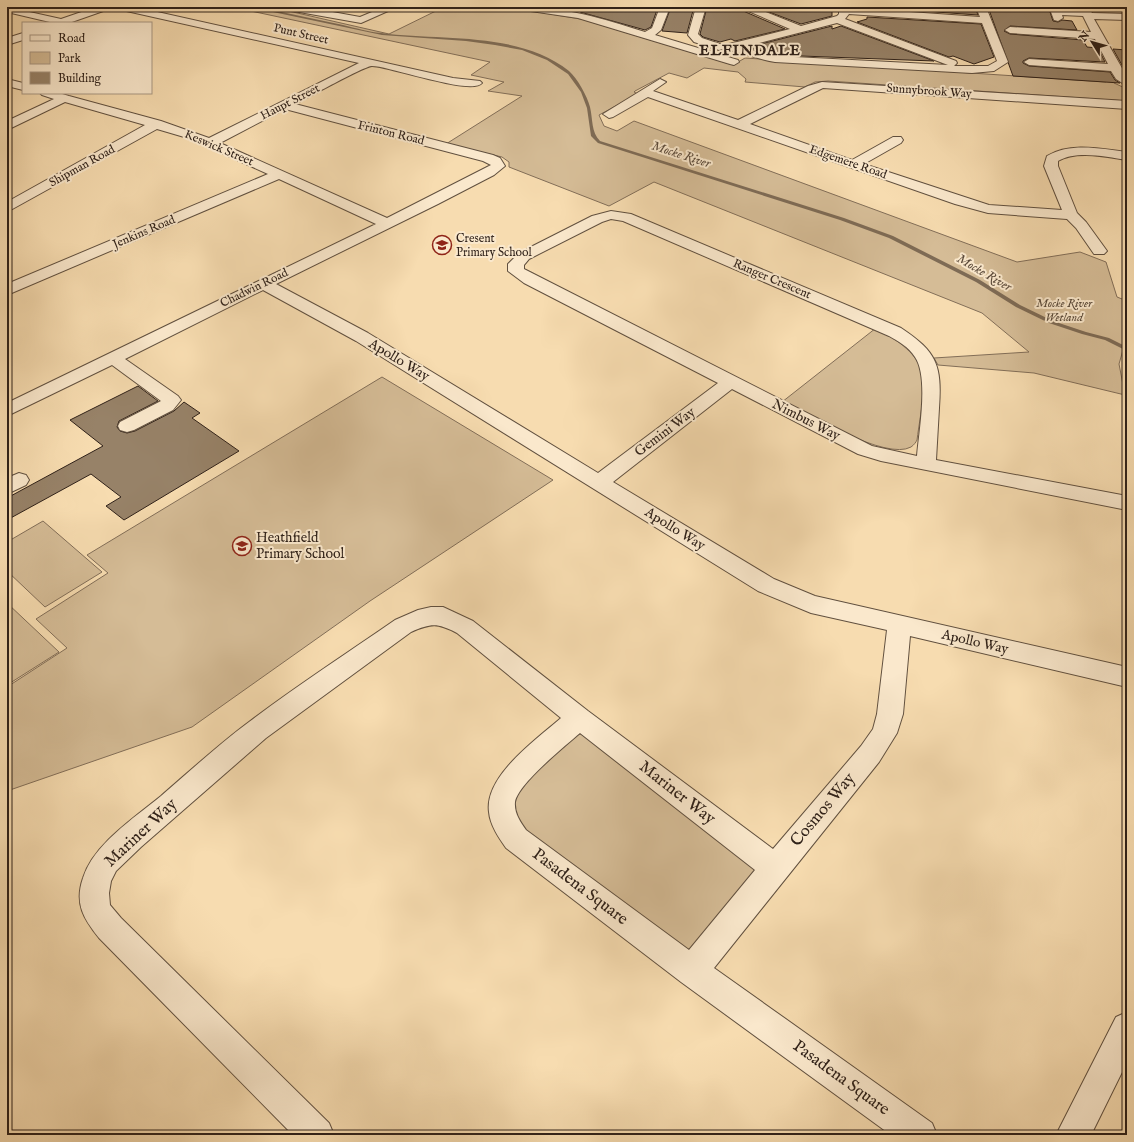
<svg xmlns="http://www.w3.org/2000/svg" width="1134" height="1142" font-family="'IM FELL English',serif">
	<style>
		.green { fill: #d5bc96; stroke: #826e58 }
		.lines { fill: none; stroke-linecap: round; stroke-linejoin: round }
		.stream { fill: #7e6b55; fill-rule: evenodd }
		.building { fill: #978268; stroke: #2f2119 }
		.minor-casing { stroke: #61503f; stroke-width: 2 }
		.minor { fill: #fae8cc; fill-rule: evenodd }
		.labels { text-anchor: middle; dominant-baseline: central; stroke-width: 4; stroke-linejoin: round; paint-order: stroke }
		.far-street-label { font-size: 12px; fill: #2f2119; stroke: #fae8cc }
		.far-poi-label { font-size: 12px; fill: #2f2119; stroke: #fae8cc; text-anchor: start }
		.far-park-label { font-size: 12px; font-style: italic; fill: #584838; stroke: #fae8cc }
		.far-water-label { font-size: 13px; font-style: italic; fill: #5d4c3c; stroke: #fae8cc }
		.street-label { font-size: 14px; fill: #2f2119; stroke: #fae8cc }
		.poi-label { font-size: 14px; fill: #2f2119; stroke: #fae8cc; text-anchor: start }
		.far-district-label { font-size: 15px; font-weight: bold; letter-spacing: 1px; fill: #2f2119; stroke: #fae8cc }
		.near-street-label { font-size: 17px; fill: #2f2119; stroke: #fae8cc }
	</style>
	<rect width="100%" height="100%" fill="#f7dcb0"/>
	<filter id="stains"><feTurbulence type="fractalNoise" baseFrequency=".005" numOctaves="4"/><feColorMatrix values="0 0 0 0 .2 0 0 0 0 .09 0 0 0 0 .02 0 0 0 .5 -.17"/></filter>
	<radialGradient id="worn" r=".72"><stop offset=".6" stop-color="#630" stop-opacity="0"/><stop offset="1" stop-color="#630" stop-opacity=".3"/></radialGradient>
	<path class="green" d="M 232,7 L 271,7 L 389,34 L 444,7 L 507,7 L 581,19 L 733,65 L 745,58 L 1106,82 L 1099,69 L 1107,69 L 1114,83 L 1127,89 L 1127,101 L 828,81 L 815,82 L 805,87 L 745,82 L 746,79 L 738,72 L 704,68 L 687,78 L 669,73 L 635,91 L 634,92 L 638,94 L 599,115 L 604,126 L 617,131 L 634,121 L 1017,262 L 1080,252 L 1106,262 L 1117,297 L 1127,301 L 1127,336 L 1119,364 L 1125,395 L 1034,373 L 938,365 L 934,358 L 1029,352 L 982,313 L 654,182 L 609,206 L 509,167 L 509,162 L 502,157 L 446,144 L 522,96 L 488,91 L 504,82 L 471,75 L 490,62 Z
		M 876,328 C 937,362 925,379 917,440 C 916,442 914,445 911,447 C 886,461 808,414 782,402 Z
		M 382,377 L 553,480 L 370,601 L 192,727 L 7,791 L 7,687 L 67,648 L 36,619 L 108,573 L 87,555 Z
		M 43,521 L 102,572 L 45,607 L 7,571 L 7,542 Z
		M 7,603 L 59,652 L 7,685 Z
		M 579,718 L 775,868 L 692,971 L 516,839 L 504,792 Z"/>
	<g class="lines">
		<path class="stream" d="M 249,7 L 263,8 C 289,14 316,19 343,25 C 356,28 368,32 381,33 C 441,41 519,31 569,71 C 578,79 587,96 590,107 C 593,120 591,132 600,141 L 844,218 L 893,236 L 980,280 L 1020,305 L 1053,321 L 1086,332 L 1109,338 L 1127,347 L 1127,351 L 1105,340 L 1082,334 L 1049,323 L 1016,307 L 976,282 L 889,238 L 840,220 L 598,143 L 591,136 L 587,108 L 581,92 L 568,74 L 547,60 L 522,50 L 495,45 L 466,41 L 382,35 Z"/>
	</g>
	<path class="building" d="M 581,7 L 658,7 L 651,27 L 645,30 L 580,12 Z
		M 671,7 L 694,7 L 687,33 L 662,31 Z
		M 707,7 L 734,7 L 785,29 L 735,41 L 731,39 L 720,42 L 713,40 L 703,37 L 700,34 Z
		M 770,7 L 832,7 L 832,16 L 801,24 L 769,12 Z
		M 866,7 L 975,7 L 978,15 Z
		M 988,7 L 1053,7 L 1054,8 L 1050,12 L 1053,21 L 1058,22 L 1062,20 L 1072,21 L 1077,30 L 1010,26 L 1004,31 L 1010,34 L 1083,40 L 1087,47 L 1098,48 L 1105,62 L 1029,58 L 1023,61 L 1023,63 L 1029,66 L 1110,72 L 1115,80 L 1120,83 L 1013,76 Z
		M 867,17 L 981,24 L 994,57 L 974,64 L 953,56 L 949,57 L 857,22 L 867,19 Z
		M 832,26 L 832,29 L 841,26 L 934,61 L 775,55 L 749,47 Z
		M 1113,49 L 1127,50 L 1127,74 Z
		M 138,386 L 158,401 L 119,421 L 117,427 L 120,431 L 127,433 L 135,431 L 174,411 L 184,402 L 200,413 L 192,418 L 239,451 L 124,520 L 106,506 L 121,497 L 91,474 L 7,520 L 7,498 L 103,446 L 70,420 Z"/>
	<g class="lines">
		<defs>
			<path id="minor" d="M 7,7 L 61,19 L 96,7 L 111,7 L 109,9 L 69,23 L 54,23 L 7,12 Z
				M 117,7 L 135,7 L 453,78 L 480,81 L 482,83 C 472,96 389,66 372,66 C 364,66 306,99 295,104 L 493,155 L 500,158 L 505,166 L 494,175 L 438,204 L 276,284 L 368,333 L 598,473 L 718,383 L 524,283 L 508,271 L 508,264 L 519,253 L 592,216 L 611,211 L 631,214 L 901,328 C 937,352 942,365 939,408 C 938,425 937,442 936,460 L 1127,496 L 1127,510 L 881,461 L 858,454 L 732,389 L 613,482 L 774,579 L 815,596 L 1127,667 L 1127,687 L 910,636 L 903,714 L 897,733 L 879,762 L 714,968 L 932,1123 L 937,1135 L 891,1135 L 681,982 L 506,848 C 499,838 490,825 489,812 C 484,776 537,739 561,718 L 457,633 C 437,623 432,623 411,632 L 266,738 L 141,847 L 116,871 L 111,881 L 109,893 L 110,905 L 121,918 L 329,1123 L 334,1135 L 293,1135 L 99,938 C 84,919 74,904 83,878 C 93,845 134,818 161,796 C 190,771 218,745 249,722 C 296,686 346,654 395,620 L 418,610 L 431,607 L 443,607 L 473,621 L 588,711 L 773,849 L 861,746 L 873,729 L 877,714 L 887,630 L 811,613 L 758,591 L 356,341 L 263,290 L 125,359 L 178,396 L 181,400 L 173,410 L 134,430 L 127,432 L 120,430 L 118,426 L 120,422 L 161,401 L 112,365 L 7,416 L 7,403 L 376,224 L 279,179 L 7,295 L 7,284 L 268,174 L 191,139 L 157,129 L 7,212 L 7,202 L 145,125 L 65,102 L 7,130 L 7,121 L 54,99 L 42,95 L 40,93 L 59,93 L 69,96 L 161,121 L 209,138 L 359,63 L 122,10 ZM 285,109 L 483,161 L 491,165 L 387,218 L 220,143 ZM 611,219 L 623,221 L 889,336 C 898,341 909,347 915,357 C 929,377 919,431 917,456 L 872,446 L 524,269 L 524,265 L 529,259 L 602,222 ZM 580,733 L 755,870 L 689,950 L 526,830 C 520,821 514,813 515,802 C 518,784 565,746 580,733 Z
				M 283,7 L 305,7 L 360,17 L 384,7 L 397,7 L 361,23 L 288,10 Z
				M 519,7 C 566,7 601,18 645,32 L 652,28 L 660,7 L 670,7 L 661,30 L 655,35 L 738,60 L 739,62 L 734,65 L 730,64 L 578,18 L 524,10 Z
				M 696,7 L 706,7 L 698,34 L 702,38 L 723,45 L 724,47 L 723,49 L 719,50 L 694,42 L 688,35 Z
				M 739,7 L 753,7 L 801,26 L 837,16 L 839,14 L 839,7 L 980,17 L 976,7 L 986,7 L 1008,62 L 994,71 L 972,73 L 775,62 C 758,59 742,53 726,49 L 725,47 L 729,44 L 790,29 ZM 849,14 L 982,23 L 997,61 L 988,66 L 954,66 L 957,63 L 956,61 L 845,19 ZM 837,23 L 948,65 L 775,56 L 758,52 L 744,47 Z
				M 1078,7 L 1088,7 L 1092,13 L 1127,14 L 1127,20 L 1094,19 L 1127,77 L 1127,86 L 1116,79 L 1111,71 L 1029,65 L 1024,62 L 1029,59 L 1108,64 L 1095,39 L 1010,33 L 1005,30 L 1010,27 L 1091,32 L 1083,16 L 1062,15 L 1063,18 L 1058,21 L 1054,20 L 1051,12 L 1056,9 L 1080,10 Z
				M 23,33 L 23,40 L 7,45 L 7,38 Z
				M 7,79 L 23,83 L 23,90 L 7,86 Z
				M 660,79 L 666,82 L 653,91 L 738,120 L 808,86 L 822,82 L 1127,101 L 1127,109 L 823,88 L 750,124 L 852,160 L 893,137 L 901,137 L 903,140 L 901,143 L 864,164 L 989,205 L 1062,210 L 1044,166 L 1047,156 C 1071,142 1101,149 1127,152 L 1127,160 C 1106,157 1077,150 1058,161 L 1058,166 L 1077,213 L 1086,222 L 1107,251 L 1104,254 L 1094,254 L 1076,228 L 1067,219 L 988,213 L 955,204 L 648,97 L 613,117 L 609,118 L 603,114 Z
				M 19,473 L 26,475 L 29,480 L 26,485 L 7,494 L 7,478 Z
				M 1127,1012 L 1127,1062 L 1091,1135 L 1056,1135 L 1116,1017 Z"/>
		</defs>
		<use href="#minor" class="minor-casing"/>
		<use href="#minor" class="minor"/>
	</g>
	<defs>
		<symbol id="school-ring" viewBox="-11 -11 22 22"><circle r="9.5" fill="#fae8cc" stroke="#8f2418" stroke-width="1.5"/><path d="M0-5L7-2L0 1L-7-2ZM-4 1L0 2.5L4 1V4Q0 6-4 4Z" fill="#8f2418"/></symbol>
	</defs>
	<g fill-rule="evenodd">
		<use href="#school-ring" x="431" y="234" width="22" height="22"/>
		<use href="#school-ring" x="231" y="535" width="22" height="22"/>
	</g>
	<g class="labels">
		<g class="far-street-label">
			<text transform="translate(301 34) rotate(13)">Punt Street</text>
			<text transform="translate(929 91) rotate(4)">Sunnybrook Way</text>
			<text transform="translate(290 102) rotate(-27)">Haupt Street</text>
			<text transform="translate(391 133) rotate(14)">Frinton Road</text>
			<text transform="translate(219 148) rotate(23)">Keswick Street</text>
			<text transform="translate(848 162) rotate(19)">Edgemere Road</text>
			<text transform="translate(82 166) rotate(-29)">Shipman Road</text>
			<text transform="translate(144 232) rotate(-23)">Jenkins Road</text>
			<text transform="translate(772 279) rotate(23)">Ranger Crescent</text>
			<text transform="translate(254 288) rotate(-26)">Chadwin Road</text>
		</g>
		<g class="far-poi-label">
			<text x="456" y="238">Cresent<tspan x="456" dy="14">Primary School</tspan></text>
		</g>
		<g class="far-park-label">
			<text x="1064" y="303">Mocke River<tspan x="1064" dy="14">Wetland</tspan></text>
		</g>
		<g class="far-water-label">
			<text transform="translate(681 155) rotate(18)">Mocke River</text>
			<text transform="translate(984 273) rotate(30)">Mocke River</text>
		</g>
		<g class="street-label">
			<text transform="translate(399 360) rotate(31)">Apollo Way</text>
			<text transform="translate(806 420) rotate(27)">Nimbus Way</text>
			<text transform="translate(665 432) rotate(-37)">Gemini Way</text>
			<text transform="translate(675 529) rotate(32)">Apollo Way</text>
			<text transform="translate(975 642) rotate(13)">Apollo Way</text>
		</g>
		<g class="poi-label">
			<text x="256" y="538">Heathfield<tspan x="256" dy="16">Primary School</tspan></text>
		</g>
		<g class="far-district-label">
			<text x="750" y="50">ELFINDALE</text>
		</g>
		<g class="near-street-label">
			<text transform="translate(677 793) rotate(38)">Mariner Way</text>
			<text transform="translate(823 810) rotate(-50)">Cosmos Way</text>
			<text transform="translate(141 833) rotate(-43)">Mariner Way</text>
			<text transform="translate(580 887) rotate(37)">Pasadena Square</text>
			<text transform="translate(841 1078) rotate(36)">Pasadena Square</text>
		</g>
	</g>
	<rect width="1134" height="1142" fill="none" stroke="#f7dcb0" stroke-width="24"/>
	<rect x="8" y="8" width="1118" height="1126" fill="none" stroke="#2f2119" stroke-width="2"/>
	<rect x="12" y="12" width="1110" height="1118" fill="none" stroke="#2f2119"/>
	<rect x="22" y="22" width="130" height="72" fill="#fae8cc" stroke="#a99884"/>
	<rect x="30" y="35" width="20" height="6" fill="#fae8cc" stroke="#a99884"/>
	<text x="58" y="42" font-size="12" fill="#2f2119">Road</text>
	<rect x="30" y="52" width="20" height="12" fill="#d5bc96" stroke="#a99884"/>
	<text x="58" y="62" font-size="12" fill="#2f2119">Park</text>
	<rect x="30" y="72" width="20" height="12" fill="#978268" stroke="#a99884"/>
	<text x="58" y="82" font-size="12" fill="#2f2119">Building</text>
	<g transform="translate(1092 42) rotate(307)" stroke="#fae8cc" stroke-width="3" paint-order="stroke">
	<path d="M0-3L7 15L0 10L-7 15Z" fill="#2f2119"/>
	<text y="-6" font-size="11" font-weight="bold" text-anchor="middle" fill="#2f2119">N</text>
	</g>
	<rect width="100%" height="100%" filter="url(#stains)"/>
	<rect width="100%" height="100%" fill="url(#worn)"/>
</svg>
